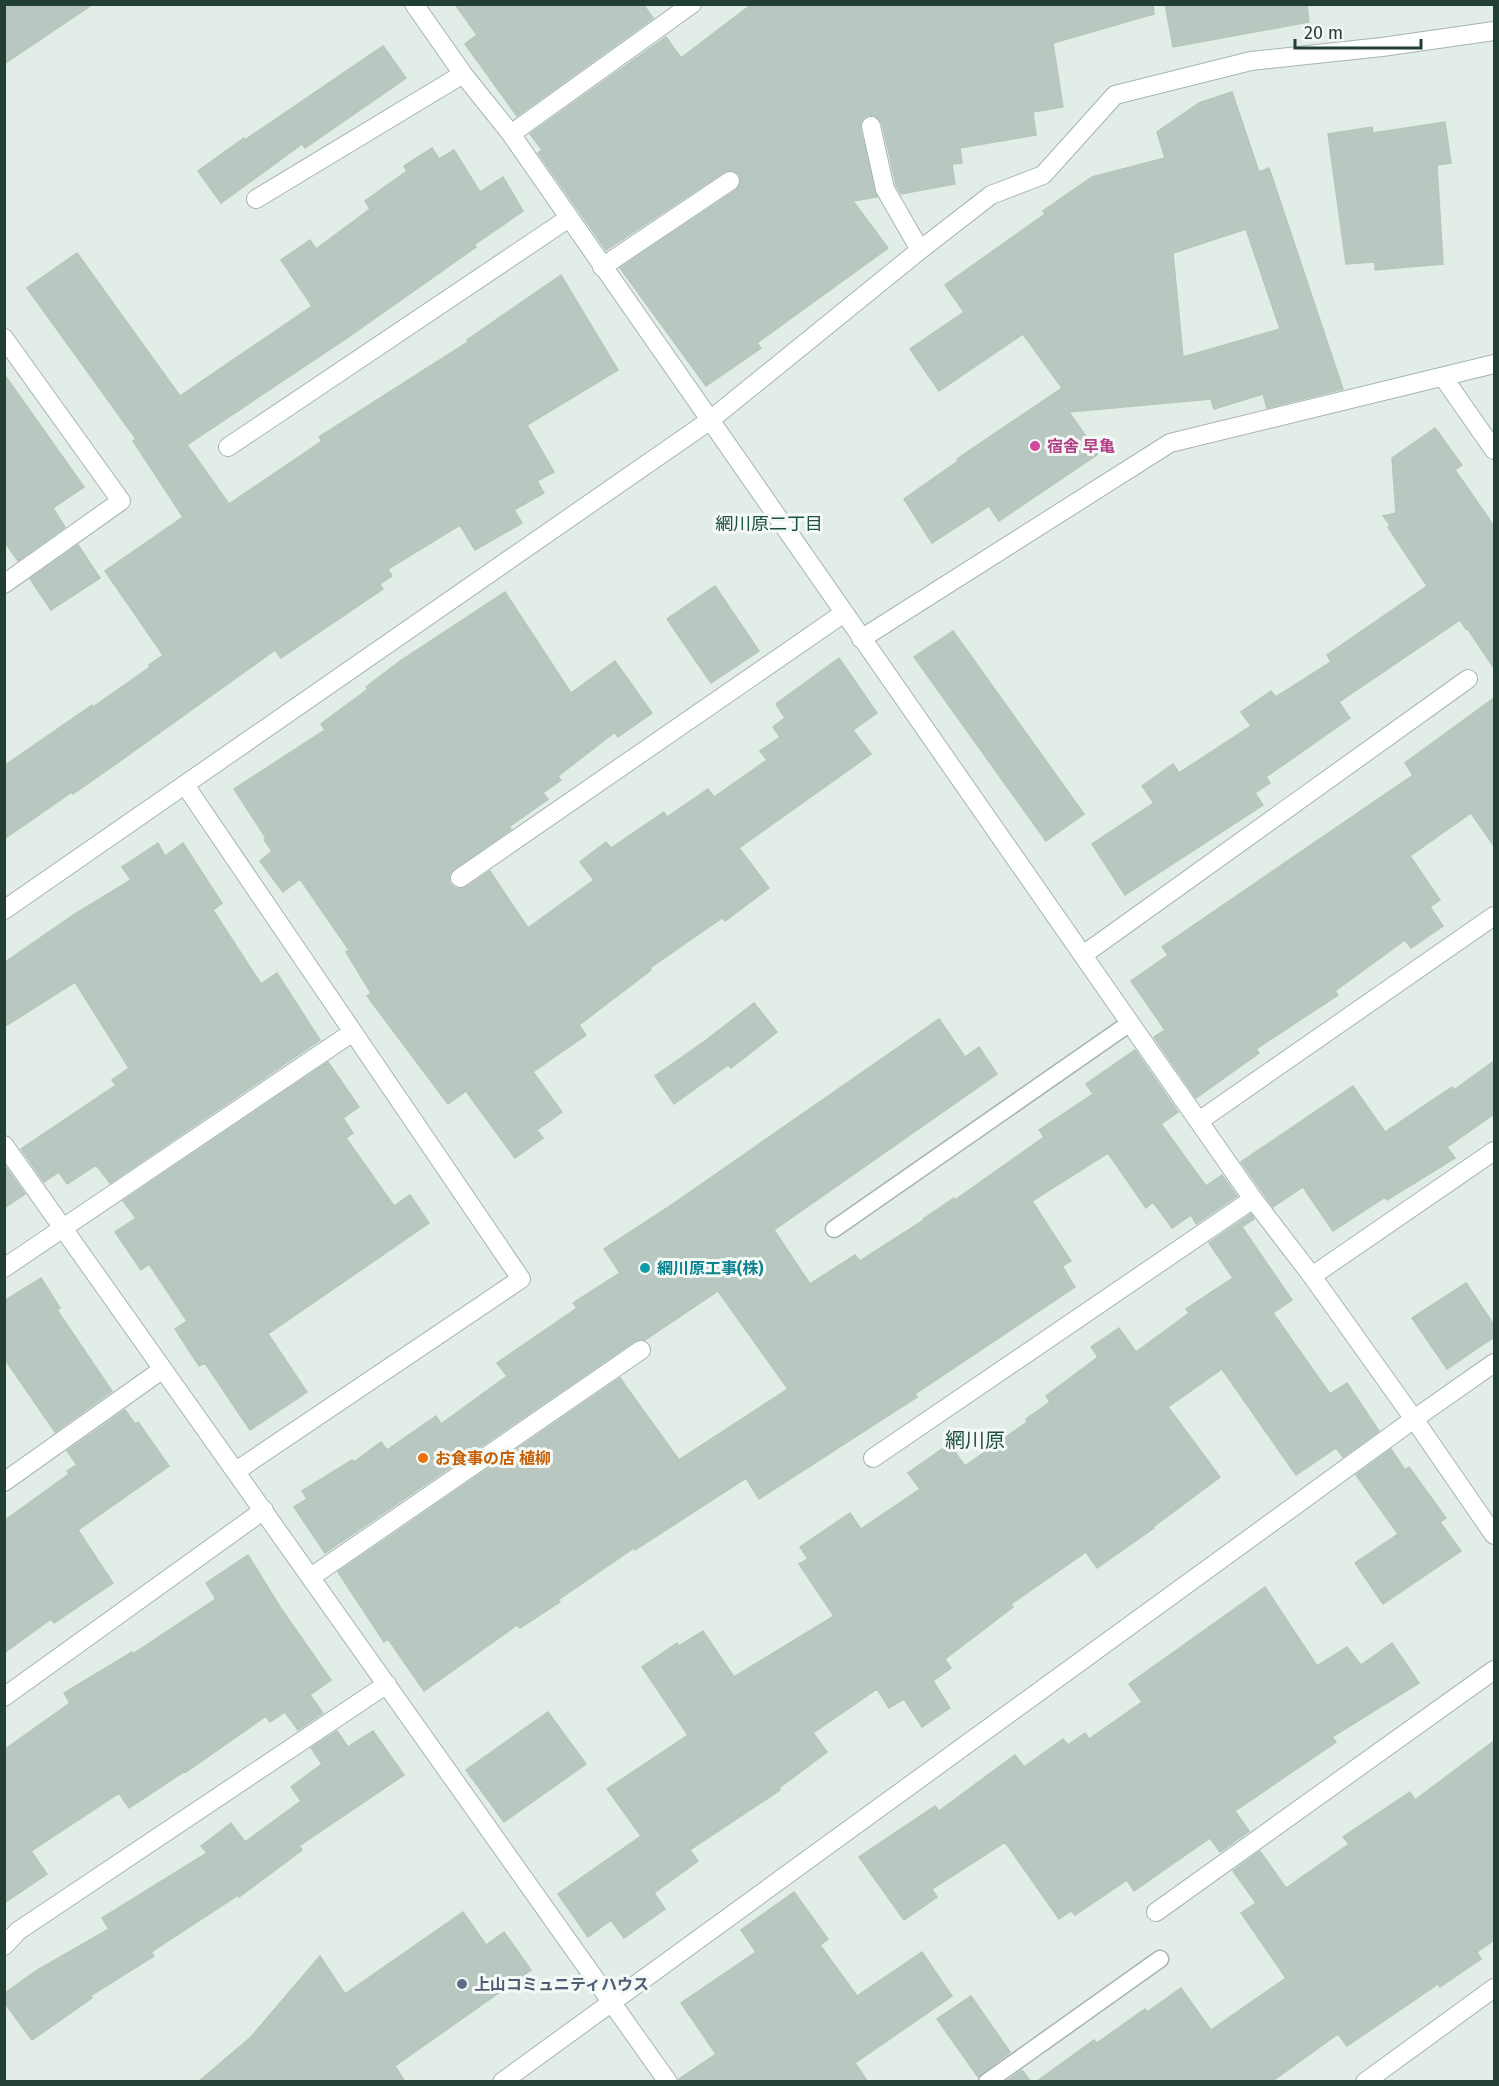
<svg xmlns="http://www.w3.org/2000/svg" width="1499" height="2086" font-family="'Fira Sans','Noto Sans JP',sans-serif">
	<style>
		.building { fill: #b8c8c0; stroke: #b5c7bd; stroke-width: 1.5; fill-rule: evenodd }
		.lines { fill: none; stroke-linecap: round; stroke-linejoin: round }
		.service-casing { stroke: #a5b5ad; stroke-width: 19 }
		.minor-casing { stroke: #a5b5ad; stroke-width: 20 }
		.service { stroke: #fff; stroke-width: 16 }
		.minor { stroke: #fff; stroke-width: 18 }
		.hotel-dot { fill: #d1479c; stroke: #f4f9f6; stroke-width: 2 }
		.culture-dot { fill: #0f9aa8; stroke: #f4f9f6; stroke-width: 2 }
		.food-dot { fill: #e8710a; stroke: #f4f9f6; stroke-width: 2 }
		.service-dot { fill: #5c6f8a; stroke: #f4f9f6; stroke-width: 2 }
		.labels { text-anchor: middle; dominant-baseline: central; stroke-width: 6; stroke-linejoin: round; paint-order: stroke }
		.hotel-label { font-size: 16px; font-weight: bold; fill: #b23c85; stroke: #f4f9f6; text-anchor: start }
		.culture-label { font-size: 16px; font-weight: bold; fill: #0d838f; stroke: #f4f9f6; text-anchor: start }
		.food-label { font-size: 16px; font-weight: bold; fill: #c56008; stroke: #f4f9f6; text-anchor: start }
		.service-label { font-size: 16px; font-weight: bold; fill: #4e5e75; stroke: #f4f9f6; text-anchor: start }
		.neighbourhood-label { font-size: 18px; fill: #1d523e; stroke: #f4f9f6 }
		.quarter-label { font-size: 20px; fill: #1d523e; stroke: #f4f9f6 }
	</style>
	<rect width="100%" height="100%" fill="#e3ede7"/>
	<path class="building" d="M 4,4 L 93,4 L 4,64 Z
		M 455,4 L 643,4 L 653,18 L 517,116 L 465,44 L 477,35 Z
		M 752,4 L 1153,4 L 1154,14 L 1053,43 L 1063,107 L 1033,112 L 1036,135 L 960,148 L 962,163 L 952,164 L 955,184 L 901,194 L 896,185 L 882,123 L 875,116 L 869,115 L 864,117 L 861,122 L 860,128 L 877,197 L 853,201 L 888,248 L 757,343 L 761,348 L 706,386 L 620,268 L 736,190 L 741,181 L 739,174 L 730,170 L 724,172 L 606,250 L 538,153 L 542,150 L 530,134 L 666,37 L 681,58 Z
		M 1165,4 L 1307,4 L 1309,22 L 1173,47 Z
		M 383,46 L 406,78 L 305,148 L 302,144 L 221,203 L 198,171 L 244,138 L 245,140 Z
		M 1232,92 L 1259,172 L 1269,168 L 1343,389 L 1267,408 L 1263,394 L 1214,409 L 1211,399 L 1069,412 L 1098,454 L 999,521 L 989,506 L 932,543 L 904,499 L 958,461 L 957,459 L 1062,388 L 1023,334 L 939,391 L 910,349 L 964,312 L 945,285 L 1045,214 L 1043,211 L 1092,177 L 1165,158 L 1157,132 L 1199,103 ZM 1246,229 L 1280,329 L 1183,357 L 1173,253 Z
		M 1445,122 L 1451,163 L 1437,165 L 1443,264 L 1375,270 L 1375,262 L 1346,264 L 1328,134 L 1372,127 L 1373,133 Z
		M 432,148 L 439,159 L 454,150 L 480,192 L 503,177 L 523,211 L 474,245 L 476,247 L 350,336 L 187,445 L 229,504 L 322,441 L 319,437 L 468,342 L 467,340 L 561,275 L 618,370 L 527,425 L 554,472 L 537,481 L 544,493 L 514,510 L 522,523 L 475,550 L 460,525 L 388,569 L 392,576 L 380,584 L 383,589 L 281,658 L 275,650 L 123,759 L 73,794 L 72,792 L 4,839 L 4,766 L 92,705 L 93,707 L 150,667 L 149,665 L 163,655 L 105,571 L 183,517 L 133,441 L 136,439 L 27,288 L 77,253 L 180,396 L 312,306 L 281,260 L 310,240 L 316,249 L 370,209 L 365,201 L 407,171 L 404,166 Z
		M 4,374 L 84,487 L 53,508 L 65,527 L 18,561 L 4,541 Z
		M 1435,428 L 1462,465 L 1455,470 L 1494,526 L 1494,668 L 1467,628 L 1466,629 L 1460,620 L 1339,702 L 1350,718 L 1266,777 L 1270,783 L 1255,793 L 1263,805 L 1125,895 L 1092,844 L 1154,803 L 1142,786 L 1173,764 L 1179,773 L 1251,726 L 1241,712 L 1271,691 L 1276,697 L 1331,662 L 1327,655 L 1427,586 L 1388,527 L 1390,525 L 1383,516 L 1396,513 L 1392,458 Z
		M 78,545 L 100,578 L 51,610 L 30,579 Z
		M 715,586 L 759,651 L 711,683 L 667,619 Z
		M 505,592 L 571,693 L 615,661 L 652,713 L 618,737 L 615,732 L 558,776 L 561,780 L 543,793 L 548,799 L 509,827 L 511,829 L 450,873 L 449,878 L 450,884 L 455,888 L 460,889 L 466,887 L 490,871 L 528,928 L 594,880 L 580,862 L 606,842 L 611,848 L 664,812 L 667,817 L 708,789 L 714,797 L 767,760 L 760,751 L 780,737 L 773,727 L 785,718 L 776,704 L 839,658 L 877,713 L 853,730 L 871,754 L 739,848 L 769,888 L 725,921 L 722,918 L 650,968 L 651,970 L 579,1025 L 586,1035 L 533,1072 L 562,1112 L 537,1130 L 543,1138 L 515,1158 L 466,1091 L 448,1104 L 367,996 L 371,993 L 346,952 L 349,950 L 300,879 L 283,892 L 260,861 L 272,851 L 264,840 L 266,838 L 234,789 L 325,730 L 321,724 L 368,689 L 366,687 L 400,661 Z
		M 953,631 L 1084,814 L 1046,841 L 914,657 Z
		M 1494,698 L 1494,846 L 1471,813 L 1410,856 L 1440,900 L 1430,907 L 1443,926 L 1411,948 L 1405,940 L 1335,991 L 1338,995 L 1256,1049 L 1259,1053 L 1196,1098 L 1154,1037 L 1165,1030 L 1131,981 L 1168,955 L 1162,947 L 1413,775 L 1405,763 Z
		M 158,843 L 165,856 L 183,843 L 222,903 L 213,910 L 261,984 L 277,973 L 320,1040 L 110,1183 L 96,1165 L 67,1184 L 59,1172 L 44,1182 L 21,1149 L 116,1085 L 112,1080 L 129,1068 L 75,982 L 4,1027 L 4,963 L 75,914 L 131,880 L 122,867 Z
		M 754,1003 L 777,1032 L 731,1068 L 728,1065 L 674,1104 L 655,1076 L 705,1041 Z
		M 939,1019 L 965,1057 L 979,1047 L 997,1074 L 774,1230 L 810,1284 L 855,1255 L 860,1261 L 924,1220 L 923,1219 L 954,1198 L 955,1200 L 1044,1137 L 1039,1130 L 1093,1094 L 1086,1084 L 1135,1050 L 1178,1112 L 1161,1124 L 1206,1186 L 1222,1175 L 1237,1196 L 1196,1224 L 1191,1215 L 1172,1228 L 1153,1202 L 1146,1208 L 1108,1153 L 1032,1201 L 1071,1261 L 1062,1266 L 1075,1287 L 915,1394 L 917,1397 L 759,1499 L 746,1478 L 635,1550 L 634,1548 L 558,1600 L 560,1602 L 520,1628 L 517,1625 L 424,1691 L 388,1639 L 384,1642 L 338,1572 L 620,1378 L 679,1460 L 788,1389 L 718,1291 L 645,1340 L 635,1341 L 325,1553 L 294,1507 L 307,1499 L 302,1491 L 352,1460 L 354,1462 L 381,1442 L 387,1450 L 436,1416 L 441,1424 L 507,1376 L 497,1363 L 577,1308 L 573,1303 L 620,1273 L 604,1249 L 667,1208 Z
		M 1494,1061 L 1494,1114 L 1447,1147 L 1455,1158 L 1387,1200 L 1385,1197 L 1333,1231 L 1303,1187 L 1273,1207 L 1241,1162 L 1353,1086 L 1385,1132 L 1452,1087 L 1454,1090 Z
		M 328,1062 L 359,1107 L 343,1118 L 353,1133 L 346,1138 L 394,1206 L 410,1195 L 429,1223 L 268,1334 L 307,1392 L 250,1430 L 205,1363 L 199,1366 L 175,1329 L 187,1321 L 149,1264 L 141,1270 L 115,1232 L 136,1218 L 123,1201 Z
		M 4,1165 L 25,1194 L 4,1208 Z
		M 1251,1214 L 1254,1219 L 1242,1227 L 1292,1300 L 1273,1313 L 1330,1394 L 1347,1383 L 1379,1431 L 1343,1457 L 1336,1448 L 1296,1475 L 1222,1369 L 1168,1407 L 1220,1477 L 1153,1527 L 1154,1528 L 1097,1568 L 1086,1552 L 1011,1604 L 1013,1607 L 945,1659 L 951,1668 L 933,1681 L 950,1708 L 922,1727 L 904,1699 L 889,1708 L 877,1689 L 813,1733 L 827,1752 L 779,1788 L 780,1790 L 690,1850 L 698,1861 L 654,1893 L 665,1909 L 624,1938 L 611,1920 L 588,1937 L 558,1894 L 641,1836 L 607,1789 L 688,1735 L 642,1667 L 677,1643 L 679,1646 L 703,1631 L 734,1677 L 834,1616 L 799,1564 L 808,1559 L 800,1547 L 850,1513 L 861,1529 L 920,1489 L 908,1473 L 949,1444 L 965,1466 L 1027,1422 L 1026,1419 L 1050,1402 L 1046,1396 L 1098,1357 L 1091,1347 L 1119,1328 L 1136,1352 L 1189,1313 L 1186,1309 L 1233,1278 L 1209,1243 Z
		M 41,1278 L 60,1308 L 57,1310 L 112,1391 L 55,1432 L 4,1358 L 4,1301 Z
		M 1466,1283 L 1494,1325 L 1494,1337 L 1447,1369 L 1412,1318 Z
		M 125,1410 L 135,1424 L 138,1422 L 169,1466 L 78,1530 L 113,1583 L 54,1623 L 51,1619 L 4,1653 L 4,1521 L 69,1474 L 67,1471 L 77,1465 L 67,1451 Z
		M 1391,1449 L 1405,1470 L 1409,1467 L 1446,1518 L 1440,1522 L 1461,1551 L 1383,1604 L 1355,1563 L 1398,1534 L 1356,1475 Z
		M 248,1555 L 280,1607 L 331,1680 L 310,1695 L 323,1713 L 298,1730 L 285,1712 L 270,1722 L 266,1716 L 186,1772 L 185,1771 L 129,1808 L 119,1793 L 31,1851 L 47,1874 L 4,1903 L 4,1750 L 70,1703 L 64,1693 L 132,1652 L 133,1654 L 216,1599 L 206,1583 Z
		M 1265,1587 L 1317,1666 L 1347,1647 L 1361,1665 L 1392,1643 L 1419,1683 L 1332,1737 L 1336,1742 L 1235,1811 L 1249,1831 L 1220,1852 L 1210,1838 L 1134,1891 L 1127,1880 L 1075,1915 L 1071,1911 L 1059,1919 L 1005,1842 L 932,1889 L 937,1897 L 904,1920 L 859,1857 L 935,1806 L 939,1811 L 1015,1755 L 1024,1767 L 1063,1739 L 1068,1745 L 1085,1733 L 1089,1739 L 1142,1702 L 1129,1684 Z
		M 548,1712 L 586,1764 L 504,1822 L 466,1770 Z
		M 337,1731 L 348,1747 L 373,1731 L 404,1775 L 299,1846 L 302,1850 L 239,1897 L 238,1895 L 151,1952 L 154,1956 L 90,1996 L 92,1998 L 32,2040 L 4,2002 L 4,1994 L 36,1971 L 109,1929 L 102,1918 L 207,1853 L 201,1846 L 231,1823 L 245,1842 L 301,1801 L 291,1787 L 322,1764 L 311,1748 Z
		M 1494,1741 L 1494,1940 L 1477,1952 L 1481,1959 L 1440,1987 L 1438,1984 L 1347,2046 L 1338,2034 L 1271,2082 L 1036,2082 L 1094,2040 L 1097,2043 L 1145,2009 L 1147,2012 L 1181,1988 L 1211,2030 L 1286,1978 L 1241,1913 L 1256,1903 L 1233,1871 L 1260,1851 L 1286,1888 L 1349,1844 L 1343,1837 L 1410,1792 L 1415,1800 Z
		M 794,1892 L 828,1939 L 820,1945 L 857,1996 L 922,1952 L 952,1996 L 855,2063 L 868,2082 L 679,2082 L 679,2079 L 716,2054 L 681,2003 L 756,1952 L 741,1930 Z
		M 463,1912 L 486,1945 L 504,1932 L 531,1970 L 395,2066 L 405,2082 L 198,2082 L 251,2037 L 320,1956 L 345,1994 Z
		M 971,1996 L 1010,2052 L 978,2077 L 937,2019 Z
		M 1022,2070 L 1031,2082 L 1006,2082 Z"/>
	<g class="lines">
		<defs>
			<path id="service" d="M 834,1229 L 1130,1023
				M 987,2082 L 1160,1959"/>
			<path id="minor" d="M 414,4 L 463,74 L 511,134 L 1130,1023 L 1253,1199 L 1312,1276 L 1414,1419 L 1494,1535
				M 871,126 L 885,189 L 920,250
				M 511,134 L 692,4
				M 256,199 L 463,74
				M 602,267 L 730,181
				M 4,338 L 121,501 L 4,584
				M 1443,377 L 1494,450
				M 228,447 L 569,218
				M 861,639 L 1170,443 L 1494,364
				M 185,785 L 521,1279 L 236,1471
				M 460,878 L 844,613
				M 4,910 L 709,421 L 920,250 L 991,195 L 1043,175 L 1115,95 L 1251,61 L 1382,47 L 1494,31
				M 1083,955 L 1468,679
				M 1199,1121 L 1494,916
				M 4,1145 L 668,2082
				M 4,1268 L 353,1032
				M 1312,1276 L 1494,1151
				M 873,1458 L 1253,1199
				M 4,1482 L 163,1369
				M 311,1577 L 641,1350
				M 4,1697 L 264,1510
				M 1156,1912 L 1494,1670
				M 4,1946 L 18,1931 L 387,1684
				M 502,2082 L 1414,1419 L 1494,1363
				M 1365,2082 L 1494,1988"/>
		</defs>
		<use href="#service" class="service-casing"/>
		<use href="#minor" class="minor-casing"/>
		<use href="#service" class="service"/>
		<use href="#minor" class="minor"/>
	</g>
	<circle class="hotel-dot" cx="1035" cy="446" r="6"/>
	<circle class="culture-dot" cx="645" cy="1268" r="6"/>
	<circle class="food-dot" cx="423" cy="1458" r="6"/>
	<circle class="service-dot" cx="462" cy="1984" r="6"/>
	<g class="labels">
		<g class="hotel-label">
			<text x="1047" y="446">宿舎 早亀</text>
		</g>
		<g class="culture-label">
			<text x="657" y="1268">網川原工事(株)</text>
		</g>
		<g class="food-label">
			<text x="435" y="1458">お食事の店 植柳</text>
		</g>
		<g class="service-label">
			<text x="474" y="1984">上山コミュニティハウス</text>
		</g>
		<g class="neighbourhood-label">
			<text x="769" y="524">網川原二丁目</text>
		</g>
		<g class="quarter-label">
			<text x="975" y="1440">網川原</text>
		</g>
	</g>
	<rect width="1499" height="2086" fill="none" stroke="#223f33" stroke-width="12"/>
	<path d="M1295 39v9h126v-9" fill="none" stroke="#223f33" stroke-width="3"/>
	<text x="1304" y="39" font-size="18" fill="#223f33" stroke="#f4f9f6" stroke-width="4.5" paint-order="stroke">20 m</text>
</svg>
